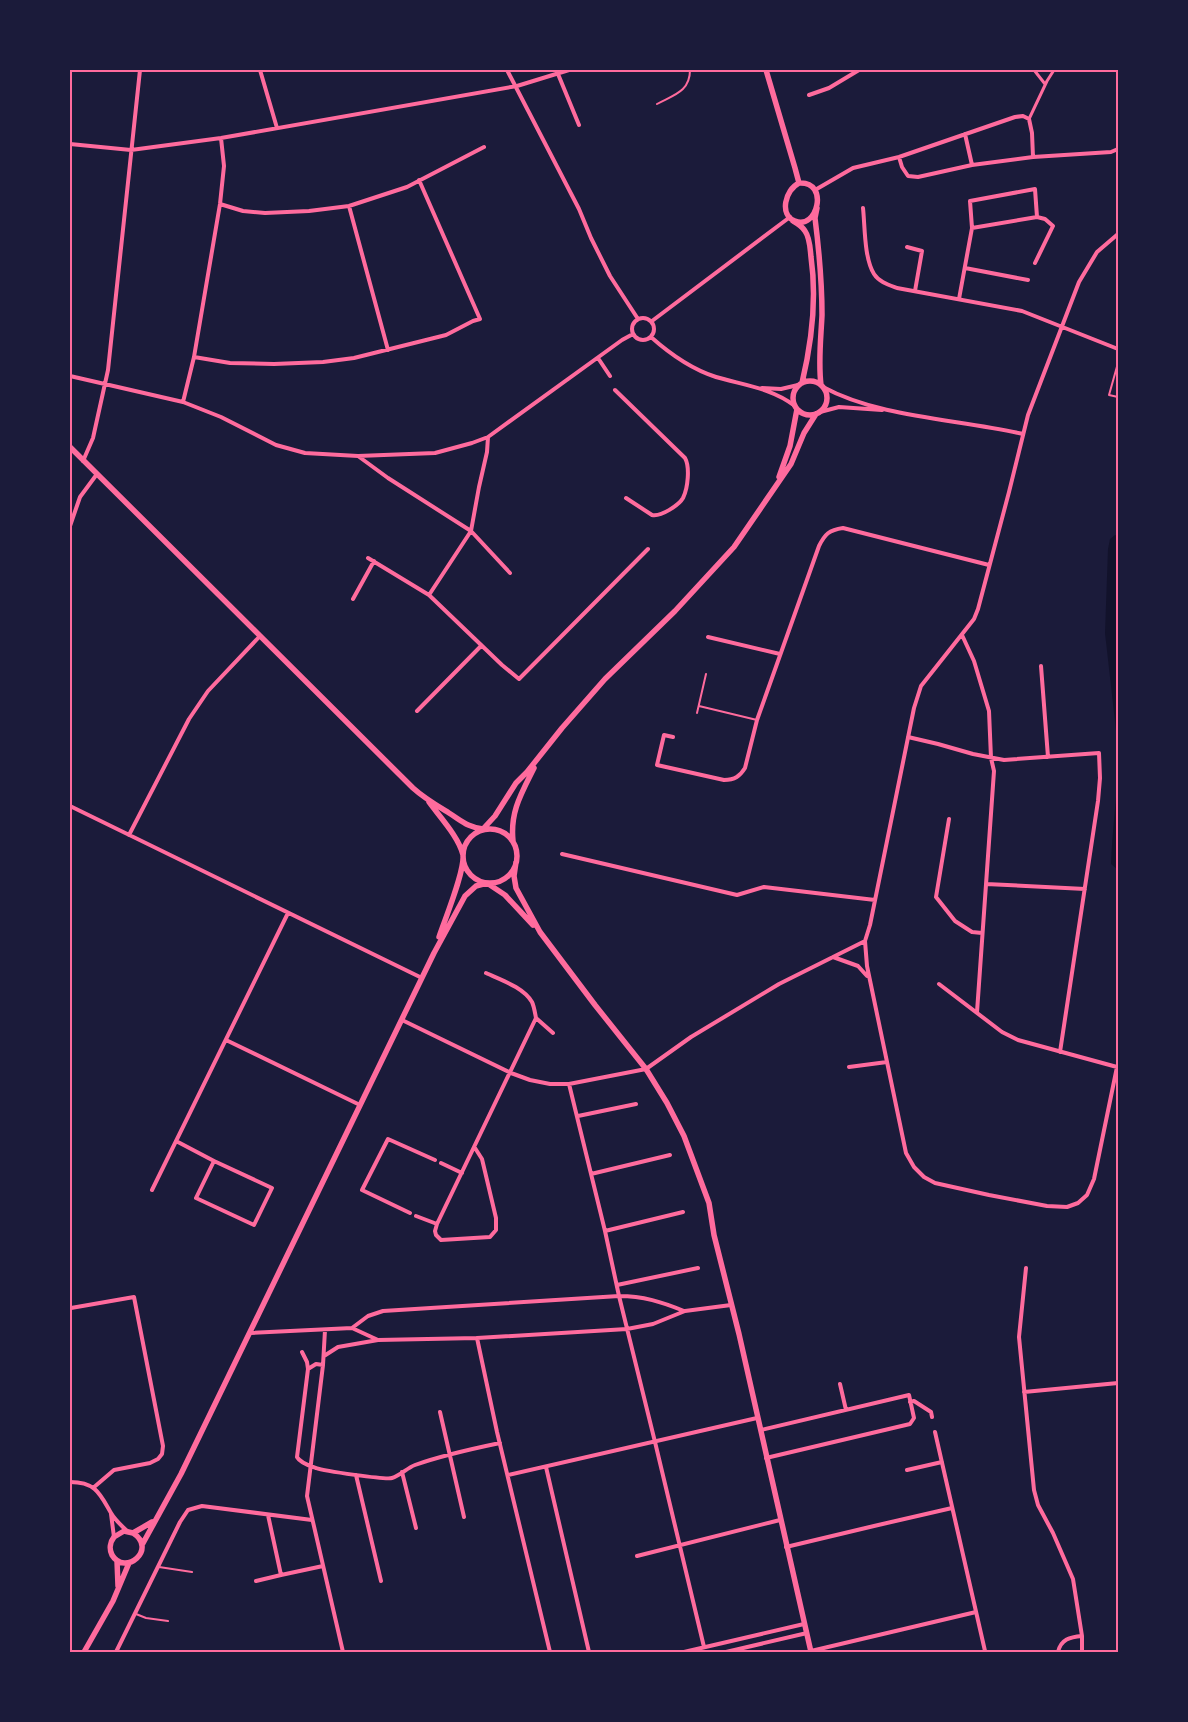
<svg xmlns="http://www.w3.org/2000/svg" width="1188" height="1722" font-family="'PT Sans',sans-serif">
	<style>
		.water { fill: #12122b }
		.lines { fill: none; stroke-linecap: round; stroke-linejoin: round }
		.service { stroke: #ff6b9d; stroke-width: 2 }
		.pedestrian { stroke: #ff6b9d; stroke-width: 3 }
		.minor { stroke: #ff6b9d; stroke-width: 4 }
		.secondary { stroke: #ff6b9d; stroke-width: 5.5 }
		.neatline { fill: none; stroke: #ff6b9d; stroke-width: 2 }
	</style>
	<rect width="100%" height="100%" fill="#1b1b3a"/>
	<path class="water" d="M 1115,535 L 1118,536 L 1118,748 L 1105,633 L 1108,549 L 1110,539 Z
		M 1118,765 L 1118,870 L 1111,864 C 1112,831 1117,798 1118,765 Z"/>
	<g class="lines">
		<path class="service" d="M 657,104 C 673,95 690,92 690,70
			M 1118,363 L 1109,395 L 1118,397
			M 699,706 L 757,720
			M 697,713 L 706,674
			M 159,1567 L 192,1572
			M 136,1614 L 146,1618 L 168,1621"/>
		<path class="pedestrian" d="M 1034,70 L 1045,84
			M 1029,119 L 1047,81 L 1054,70"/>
		<path class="minor" d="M 260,70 L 277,128
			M 507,70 L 579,209 L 591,238 L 610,276 L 638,319
			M 558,74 L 579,125
			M 809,95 L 829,88 L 859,70
			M 965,134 L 972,165
			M 70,144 L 131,150 L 221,138 L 517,86 L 569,70
			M 1033,157 L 1111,152 L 1118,149
			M 815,190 L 853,168 L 899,157 L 1015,117 L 1023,116 L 1029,119 L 1032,133 L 1033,157 L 972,165 L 918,177 L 908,176 L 902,167 L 899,157
			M 220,204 L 243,211 L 265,213 L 309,211 L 349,206 L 407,187 L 484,147
			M 349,206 L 388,350
			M 863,208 C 865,226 864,258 874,274 C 879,282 889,285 897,288 L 1022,311 L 1118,349
			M 972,228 L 1037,217
			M 907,247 L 922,251 L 915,291
			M 965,268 L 1028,280
			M 959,299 L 972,228 L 970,201 L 1035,189 L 1037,217 L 1045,219 L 1053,226 L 1035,263
			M632 329a11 11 0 1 1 22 0a11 11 0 1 1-22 0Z
			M 652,321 L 790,217
			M 651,337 C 670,354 691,369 716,377 C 743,385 772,388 795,406
			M 194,357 L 230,363 L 274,364 L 323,362 L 354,358 L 446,335 L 473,321 L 480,319 L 419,180
			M 598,358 L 610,376
			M 70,376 L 183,402 L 221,417 L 276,445 L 305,453 L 358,456 L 435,453 L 472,443 L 488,437 L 622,340 L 633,334
			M 823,387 C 880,418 959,419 1023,434
			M 762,388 L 781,389 L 798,385
			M 615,390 L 685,458 C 690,467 688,488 683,498 C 679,505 661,517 652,515 L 626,498
			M 183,402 L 194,357 L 220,204 L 224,166 L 221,138
			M 820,412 L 839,407 L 882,410
			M 358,456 L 388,478 L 471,531 L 510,573
			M 83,461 L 93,438 L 108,370 L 140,70
			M 70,526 L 80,497 L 97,474
			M 368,558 L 429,595 L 502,665 L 519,679 L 648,549
			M 429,595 L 471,531 L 479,487 L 487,452 L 488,437
			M 353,599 L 374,561
			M 962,635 L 974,661 L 989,711 L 991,758 L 994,771 L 977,1012
			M 708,637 L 780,654
			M 1041,666 L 1048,757
			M 417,711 L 481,646
			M 673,737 L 664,735 L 657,765 L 724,780 C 735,780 740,776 745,768 L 757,720 L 819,546 C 825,534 829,530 843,528 L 989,565
			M 908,737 L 938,744 L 973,754 L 1004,760 L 1099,753 L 1100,778 L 1098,801 L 1060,1052
			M 70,806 L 422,978
			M 949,819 L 936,897 L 955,921 L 972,932 L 982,933
			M 129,835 L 189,719 L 208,691 L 260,636
			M 562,854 L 737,895 L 764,887 L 875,900
			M 986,884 L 1085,889
			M 833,957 L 858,966 L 867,976
			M 939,984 L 1002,1032 L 1018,1040 L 1117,1067 L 1094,1179 L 1087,1195 L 1078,1203 L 1067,1207 L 1047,1206 L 989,1195 L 935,1183 L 924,1177 L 914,1167 L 906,1153 L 867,966 L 865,941 L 870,925 L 914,708 L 921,686 L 974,619 L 978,609 L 1009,492 L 1028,415 L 1079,282 L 1097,252 L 1118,234
			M 536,1018 L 553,1033
			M 402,1020 L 511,1073 L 530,1080 L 550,1084 L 569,1084 L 646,1069 L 691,1037 L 779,984 L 865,941
			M 226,1040 L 360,1105
			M 849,1067 L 887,1062
			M 569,1084 L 605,1231 L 619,1296 L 655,1442 L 704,1647
			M 578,1116 L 636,1104
			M 176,1141 L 214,1161
			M 475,1148 L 482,1159 L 496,1218 L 496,1230 L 490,1237 L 441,1240 L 436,1235 L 435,1231 L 437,1224 L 536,1018 C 535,1013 534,1006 532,1002 C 523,987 501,980 486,973
			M 214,1161 L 272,1188 L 254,1225 L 196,1198 Z
			M 441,1163 L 462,1173
			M 591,1174 L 670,1155
			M 152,1190 L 288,913
			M 410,1213 L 362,1190 L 388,1139 L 435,1160
			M 416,1216 L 437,1224
			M 605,1231 L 683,1212
			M 1026,1268 L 1019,1337 L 1034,1490 L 1038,1505 L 1053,1533 L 1073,1579 L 1082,1636 L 1082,1652
			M 617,1285 L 698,1268
			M 71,1308 L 134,1297 L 163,1446 L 162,1454 L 158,1459 L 150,1463 L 114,1470 L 93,1488
			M 352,1328 L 368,1316 L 383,1311 L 619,1296 C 643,1296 662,1302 684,1311
			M 325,1330 L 323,1365 L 307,1496 L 343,1652
			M 251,1333 L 352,1328 L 378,1340 L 477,1338 L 627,1329 L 653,1324 L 685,1311 L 731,1305
			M 477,1338 L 497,1432 L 550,1652
			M 302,1352 L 307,1362 L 308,1369
			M 324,1356 L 338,1347 L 378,1340
			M 323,1365 L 316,1364 L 308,1369 L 297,1457 C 300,1463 310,1466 316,1468 C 324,1471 386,1480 392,1478 C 400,1476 407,1468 415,1465 C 443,1455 471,1449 500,1443
			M 840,1384 L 846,1410
			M 1024,1392 L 1118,1383
			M 910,1402 L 914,1401 L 931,1412 L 932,1417
			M 440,1412 L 464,1517
			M 761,1430 L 909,1395 L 914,1418 L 910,1424 L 766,1458
			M 935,1432 L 985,1651
			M 546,1467 L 589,1652
			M 907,1470 L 942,1462
			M 402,1472 L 416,1528
			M 356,1475 L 381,1581
			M 508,1475 L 757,1418
			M 70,1482 C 96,1482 100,1494 111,1513 C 115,1520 121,1525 127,1531
			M 111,1514 L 114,1537
			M 268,1515 L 281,1575 L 323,1566
			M 786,1547 L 874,1526 L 952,1508
			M 637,1556 L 780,1520
			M 256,1581 L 281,1575
			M 811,1651 L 976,1612
			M 116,1652 L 180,1522 L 188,1510 L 202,1506 L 312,1520
			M 684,1652 L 804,1624
			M 726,1652 L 807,1633
			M 1058,1652 C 1061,1639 1070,1637 1082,1636"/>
		<path class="secondary" d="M 766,70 L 795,168 L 799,183
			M 799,183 C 830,181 817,231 795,221 C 779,215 785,190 799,183 Z
			M 817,208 L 815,218 C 819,250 822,282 822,315 C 821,338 818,361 821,385
			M 793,221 C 798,224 802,226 805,231 C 810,238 810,248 811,257 C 817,299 812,341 802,383
			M793 398a17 17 0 1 1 34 0a17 17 0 1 1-34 0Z
			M 70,447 L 413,788 C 424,798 436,805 449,813 C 462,821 467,827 483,829 L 495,816 L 516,783 L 527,772 L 562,728 L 605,679 L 675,611 L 734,547 L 791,464 L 804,433 L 816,414
			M 779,477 L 790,446 L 797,409
			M 429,802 C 439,816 459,837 463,855 C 465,871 445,919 439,937
			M463 856a27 27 0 1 1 54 0a27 27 0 1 1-54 0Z
			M 513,841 C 510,812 521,794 534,768
			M 516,862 L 514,876 L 516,888 L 540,932 L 595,1005 L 646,1069 L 667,1103 L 684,1136 L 709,1203 L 714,1235 L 739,1334 L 811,1652
			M 133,1533 C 158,1549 125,1577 112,1555 C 109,1549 110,1542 114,1537 L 124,1531 L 133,1533 L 152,1522
			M 142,1545 L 181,1474 L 434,953 L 465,896 L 476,886 L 487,883 L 505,895 L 533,925
			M 117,1561 L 118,1586
			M 84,1652 L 113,1601 L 129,1563"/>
	</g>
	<rect width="1188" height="1722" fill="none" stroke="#1b1b3a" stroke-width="142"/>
	<rect x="71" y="71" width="1046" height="1580" class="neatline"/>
</svg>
